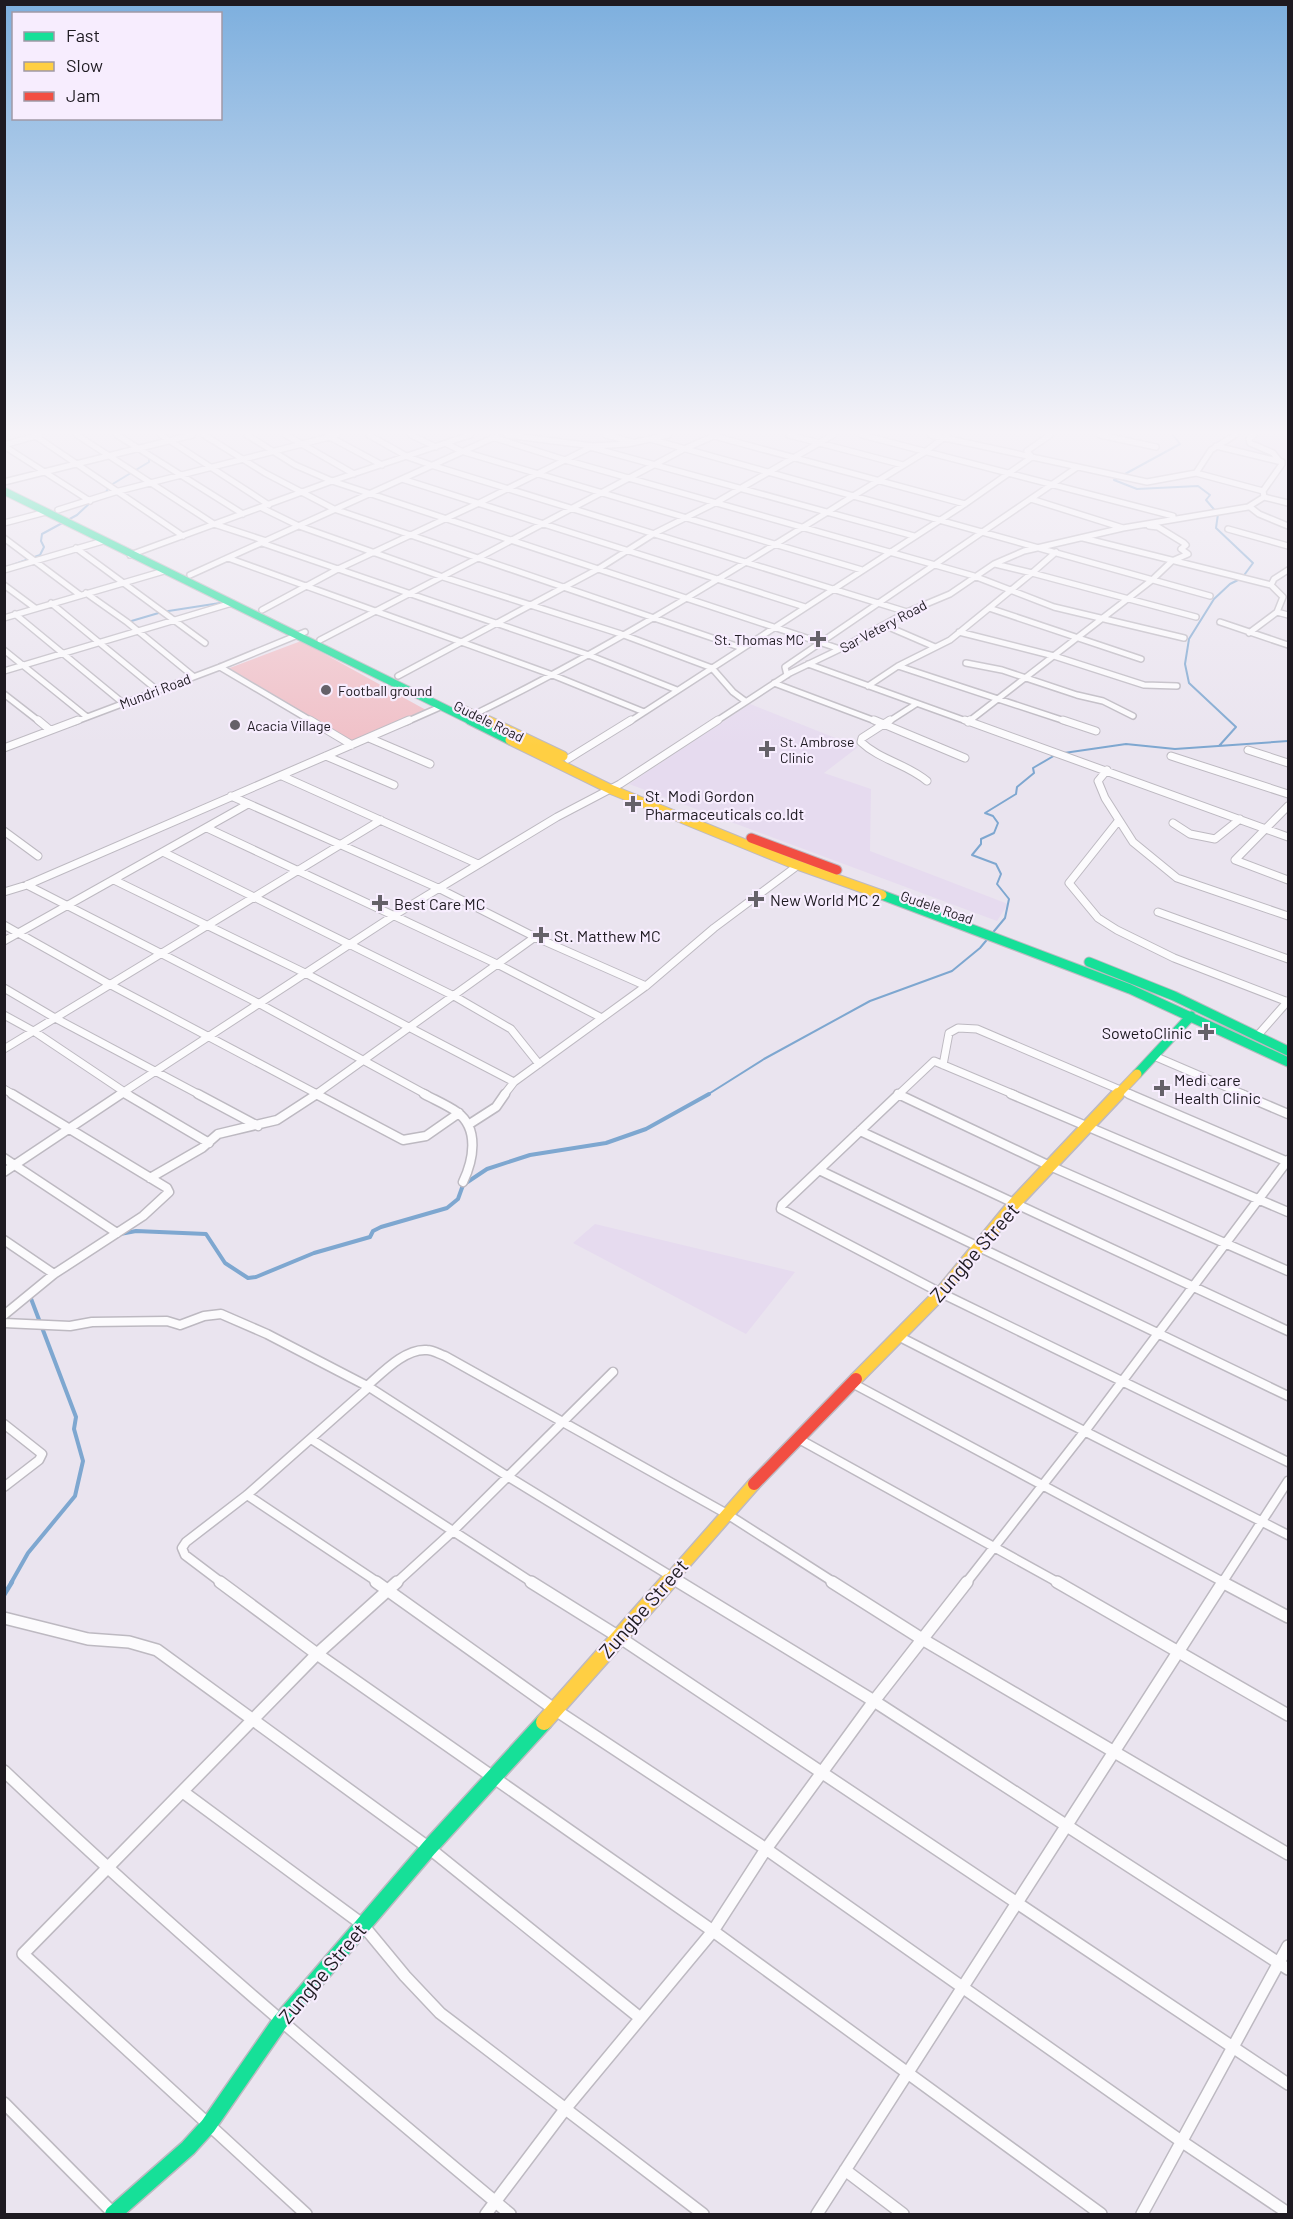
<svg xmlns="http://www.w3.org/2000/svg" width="1293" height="2219" font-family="Barlow,sans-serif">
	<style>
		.built { fill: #e6dbef }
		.green { fill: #f0c0c7 }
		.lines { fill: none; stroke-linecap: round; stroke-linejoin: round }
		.stream-far2 { stroke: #7ea7d0; stroke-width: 2 }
		.stream-far1 { stroke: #7ea7d0; stroke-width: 4 }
		.stream { stroke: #7ea7d0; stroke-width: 4.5 }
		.street-far3-casing { stroke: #bdb9c1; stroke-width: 8 }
		.street-far2-casing { stroke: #bdb9c1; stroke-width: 9 }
		.street-far1-casing { stroke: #bdb9c1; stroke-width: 11 }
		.street-casing { stroke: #bdb9c1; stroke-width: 14 }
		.fast-far2-casing { stroke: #bdb9c1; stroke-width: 9 }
		.fast-far1-casing { stroke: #bdb9c1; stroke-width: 11 }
		.fast-casing { stroke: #bdb9c1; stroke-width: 19 }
		.slow-far3-casing { stroke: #bdb9c1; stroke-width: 9 }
		.slow-far2-casing { stroke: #bdb9c1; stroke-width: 11 }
		.slow-far1-casing { stroke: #bdb9c1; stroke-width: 15 }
		.slow-casing { stroke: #bdb9c1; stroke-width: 19 }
		.jam-far1-casing { stroke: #bdb9c1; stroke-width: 11 }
		.jam-casing { stroke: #bdb9c1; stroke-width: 15 }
		.street-far3 { stroke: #fcfbfd; stroke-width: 5 }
		.street-far2 { stroke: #fcfbfd; stroke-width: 7 }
		.street-far1 { stroke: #fcfbfd; stroke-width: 8 }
		.street { stroke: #fcfbfd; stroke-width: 11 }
		.fast-far2 { stroke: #16e098; stroke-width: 7 }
		.fast-far1 { stroke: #16e098; stroke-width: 9 }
		.fast { stroke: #16e098; stroke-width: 16 }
		.slow-far3 { stroke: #ffcf43; stroke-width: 7 }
		.slow-far2 { stroke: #ffcf43; stroke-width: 9 }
		.slow-far1 { stroke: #ffcf43; stroke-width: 12 }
		.slow { stroke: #ffcf43; stroke-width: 16 }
		.jam-far1 { stroke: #f24e42; stroke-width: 9 }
		.jam { stroke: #f24e42; stroke-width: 12 }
		.poi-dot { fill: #656169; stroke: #f7edfe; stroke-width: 2 }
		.labels { text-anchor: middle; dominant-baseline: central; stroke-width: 4.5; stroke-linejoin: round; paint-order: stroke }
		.far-street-label { font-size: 14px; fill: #1e1a21; stroke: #f7edfe }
		.far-poi-label { font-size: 14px; fill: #1e1a21; stroke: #f7edfe; text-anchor: start }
		.poi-label { font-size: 16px; fill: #1e1a21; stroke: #f7edfe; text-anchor: start }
		.near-street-label { font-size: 20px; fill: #1e1a21; stroke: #f7edfe }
	</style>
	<rect width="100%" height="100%" fill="#eae4ef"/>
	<path class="built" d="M 1248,435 L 1288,435 L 1288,461 L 1231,447 Z
		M 750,704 L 858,747 L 824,773 L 871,789 L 870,851 L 1008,904 L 997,921 L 629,784 Z
		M 595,1224 L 795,1272 L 746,1334 L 573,1243 Z"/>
	<path class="green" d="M 301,641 L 426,710 L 352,742 L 227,669 Z"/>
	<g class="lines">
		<path class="stream-far2" d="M 1173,435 L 1180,444 L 1114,480 L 1137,489 L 1198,486 L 1210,495 L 1206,500 L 1218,514 L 1216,528 L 1253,563 L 1242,578 L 1230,584 L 1214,599 L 1189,639 L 1185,664 L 1189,683 L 1236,727 L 1219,746
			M 105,493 L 111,485 L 149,462 L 149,456
			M 7,567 L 40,555 L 44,547 L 41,541 L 42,534 L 77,515 L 92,501
			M 128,622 L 162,612 L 220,603
			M 1064,753 L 1126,744 L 1175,749 L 1288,741
			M 707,1095 L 764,1059 L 870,1001 L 952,971 L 980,948 L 1005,918 L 1009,899 L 997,884 L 1001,874 L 996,864 L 972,855 L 981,844 L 981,839 L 994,833 L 998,823 L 993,816 L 985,813 L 1016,794 L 1017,787 L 1034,773 L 1033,768 L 1057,754"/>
		<path class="stream-far1" d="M 120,1234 L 136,1231 L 206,1234 L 225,1263 L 248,1278 L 256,1277 L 314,1253 L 370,1237 L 373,1231 L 381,1227 L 447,1208 L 458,1199 L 463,1185 L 487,1169 L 530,1155 L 606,1143 L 646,1129 L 709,1094
			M 11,1583 L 28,1553 L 75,1496 L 83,1461 L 74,1429 L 76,1417 L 30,1296"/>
		<path class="stream" d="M 4,1595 L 12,1582"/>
		<defs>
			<path id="street-far3" d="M 34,435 L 183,536
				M 77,435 L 214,524 L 266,541
				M 117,435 L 243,514
				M 161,435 L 269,505
				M 204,435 L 265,473 L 334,509 L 478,558 L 684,449 L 716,435
				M 247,435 L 295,465 L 332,481 L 840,649
				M 286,435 L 354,474
				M 369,435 L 408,457 L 431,465 L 907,612
				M 411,435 L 436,447
				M 507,435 L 593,446 L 627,444 L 668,435
				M 606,435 L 632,442
				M 789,435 L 903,465
				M 862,435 L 1173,516
				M 931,435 L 1147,482 L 1196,473
				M 1100,435 L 1156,447
				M 1235,435 L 1211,450 L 1196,473 L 1263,491
				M 328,436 L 382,465
				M 714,436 L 965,504
				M 492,437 L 565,460 L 974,576 L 1054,607 L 1184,638
				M 650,439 L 1210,596
				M 447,444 L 461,451 L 862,570
				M 4,445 L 39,435
				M 4,446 L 90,501
				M 593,446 L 479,503 L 338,569 L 586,654 L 677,690
				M 1216,446 L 1282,462
				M 590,447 L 914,536
				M 402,479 L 805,607
				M 4,482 L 192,435
				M 1264,497 L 1288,503
				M 1031,499 L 1123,528
				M 1250,507 L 1259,514 L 1288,526
				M 262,508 L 299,526 L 443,577 L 621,634 L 712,668 L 733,692 L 745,701
				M 58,510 L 115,492 L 337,435
				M 4,523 L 46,512
				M 1228,529 L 1288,546
				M 4,538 L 80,595
				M 1083,538 L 1271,585
				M 262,543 L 338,569 L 262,610
				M 76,548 L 205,643
				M 130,555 L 332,481 L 470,435
				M 228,558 L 550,674 L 644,712
				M 995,564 L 1032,573 L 1056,552
				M 4,570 L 103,541
				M 190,575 L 497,436
				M 4,585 L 35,608
				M 86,593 L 127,622 L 193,676
				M 51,603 L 157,690
				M 989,608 L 1141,659
				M 1277,612 L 1288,615
				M 15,614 L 123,703
				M 4,618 L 164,571
				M 1220,622 L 1288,645
				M 884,625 L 935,647
				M 959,632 L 1054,656 L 1144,685 L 1177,686
				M 1249,633 L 1277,612 L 1283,597 L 1271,585 L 1274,579 L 1288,570
				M 320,640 L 478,558 L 742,648
				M 4,650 L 87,717
				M 966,663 L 1002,670 L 1077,695 L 1103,701 L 1133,716
				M 808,664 L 969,722
				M 898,666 L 1068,722
				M 220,667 L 313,722
				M 4,671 L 232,603
				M 787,675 L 785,667 L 1076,468
				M 398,676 L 598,569 L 655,533 L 717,502 L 833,435
				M 774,683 L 878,722
				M 868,686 L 898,666 L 950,640 L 1032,573 L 1196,617
				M 4,694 L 40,722
				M 475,714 C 631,638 777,542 925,452 L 947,435
				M 74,722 L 220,667 L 305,632
				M 406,722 L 440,707
				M 629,722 L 965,504 L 1032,457 L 1027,451 L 1050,435
				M 715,722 L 790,673 L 840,649 L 907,612 L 950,594 L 994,564 L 1024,551 L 1123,528 L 1248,507 L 1264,497 L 1263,491 L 1282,464 L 1273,453 L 1250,443 L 1249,439 L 1254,435
				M 888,722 L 916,704
				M 968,722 L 1152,580 L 1172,561 L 1188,554 L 1181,549 L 1186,545 L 1184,543 L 1158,527 L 1149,526"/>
			<path id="street-far2" d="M 38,720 L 50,730
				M 310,720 L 352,745
				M 874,720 L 965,758
				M 890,720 L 862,738 L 861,742 C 880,760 907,764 927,781
				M 965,720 L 1288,837
				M 1063,720 L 1096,731
				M 968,722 L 970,720
				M 369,738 L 430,764
				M 4,748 L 78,720
				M 1248,750 L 1288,763
				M 326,756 L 394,785
				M 1171,756 L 1288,794
				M 568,759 L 631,720
				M 1107,770 L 1098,781 L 1105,798 L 1133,842 L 1177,878 L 1288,916
				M 282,776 L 478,864
				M 231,796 L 438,888 L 535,937 L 646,986
				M 1288,806 L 1235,860 L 1288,880
				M 1119,820 L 1069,883 L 1098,918 L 1117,930 L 1174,958 L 1288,1002
				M 1173,823 L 1190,834 L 1215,839 L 1240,819
				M 207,828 L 497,964 L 602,1018
				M 4,831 L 38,856
				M 163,852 L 454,996 L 511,1029 L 539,1064
				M 114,880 L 305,973 L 514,1082
				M 27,885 L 258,1003 L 427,1095
				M 4,892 L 27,885 L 409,720
				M 1158,912 L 1288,959
				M 4,925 L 109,984 L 319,1095
				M 4,941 L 248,804
				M 4,988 L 55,1018 L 200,1095
				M 4,1015 L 35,1032 L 129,1095
				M 1258,1035 L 1288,1001
				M 4,1049 L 381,820
				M 1154,1056 L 1245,1095
				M 943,1065 L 949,1033 L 958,1028 L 977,1029 L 1132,1095
				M 4,1089 L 14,1095
				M 898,1094 L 901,1095
				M 119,1095 L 393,916 L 557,817 L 620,784 L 718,720
				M 315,1095 L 535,937
				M 504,1095 L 514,1082 L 646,986 L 714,928 L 797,866
				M 898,1095 L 934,1061 L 1015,1095"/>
			<path id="street-far1" d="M 126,1094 L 209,1143
				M 198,1094 L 258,1126
				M 316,1094 L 403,1140 L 426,1136 L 459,1113
				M 424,1094 C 435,1100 447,1105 457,1112 C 480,1129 473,1161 463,1182
				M 898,1094 L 1050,1166 L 1288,1271
				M 899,1094 L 782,1205 L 781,1209 L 941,1293 L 1288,1462
				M 1011,1094 L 1288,1212
				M 1129,1094 L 1288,1162
				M 1241,1094 L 1288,1114
				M 468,1125 L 496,1107 L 505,1094
				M 860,1131 L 1288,1331
				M 4,1158 L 117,1233
				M 819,1170 L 1288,1396
				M 4,1172 L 121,1094
				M 150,1178 L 202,1148 L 218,1134 L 277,1120 L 317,1094
				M 4,1240 L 54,1274
				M 4,1315 L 54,1274 L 143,1216 L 169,1192 L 167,1188 L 12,1094
				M 4,1323 L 70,1326 L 92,1322 L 167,1321 L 180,1325 L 204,1316 L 221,1314 L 267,1334 L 369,1387 L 507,1476 L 682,1583
				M 898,1336 L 1288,1535
				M 852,1383 L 1225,1583
				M 367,1386 C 382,1373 405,1348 427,1350 C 433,1350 439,1354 445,1356 L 727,1514 L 835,1583
				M 4,1424 L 42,1454 L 39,1460 L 4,1487
				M 797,1438 L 1059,1583
				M 311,1439 L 533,1583
				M 247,1495 L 379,1583
				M 222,1583 L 185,1555 L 182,1548 L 186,1542 L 247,1495 L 369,1387
				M 396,1583 L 452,1532 L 613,1372
				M 966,1583 L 1085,1431 L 1288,1160
				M 1222,1583 L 1288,1481"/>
			<path id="street" d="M 220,1582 L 317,1654 L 713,1931 L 1101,2214
				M 376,1582 L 554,1709 L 766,1849 L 1181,2141 L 1288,2213
				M 531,1582 L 619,1637 L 1288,2084
				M 679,1582 L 874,1701 L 1288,1969
				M 832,1582 L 922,1639 L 1288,1854
				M 1057,1582 L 1288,1715
				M 1222,1582 L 1288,1617
				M 4,1618 L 88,1639 L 129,1642 L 157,1650 L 429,1848 L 639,2017
				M 4,1771 C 167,1926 337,2070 510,2214
				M 183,1792 L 362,1924 L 405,1976 L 440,2013 L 703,2214
				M 4,2103 L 114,2214
				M 845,2170 L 903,2214
				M 306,2214 L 23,1954 L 317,1654 L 397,1582
				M 486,2214 L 566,2108 L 713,1931 L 766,1849 L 874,1701 L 967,1582
				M 817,2214 L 1223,1582
				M 1142,2214 L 1288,1946"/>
			<path id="fast-far2" d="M 4,491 L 473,722"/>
			<path id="fast-far1" d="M 470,720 L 510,740
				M 882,895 L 1130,989 L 1288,1062
				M 1089,962 L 1174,996 L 1288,1051
				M 1137,1074 L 1191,1016"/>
			<path id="fast" d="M 113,2214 L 188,2148 L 208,2126 L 280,2022 L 429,1848 L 544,1722"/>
			<path id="slow-far3" d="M 461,708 L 490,722"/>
			<path id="slow-far2" d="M 487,720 L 563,756
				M 510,740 L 610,789 L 789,862 L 882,895
				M 1117,1095 L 1137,1074"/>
			<path id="slow-far1" d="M 856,1379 L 941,1293 L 1015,1203 L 1118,1094
				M 667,1583 L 754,1484"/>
			<path id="slow" d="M 544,1722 L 668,1582"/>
			<path id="jam-far1" d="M 751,838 L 837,870"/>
			<path id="jam" d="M 754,1484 L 856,1379"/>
		</defs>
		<use href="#street-far3" class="street-far3-casing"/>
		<use href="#street-far2" class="street-far2-casing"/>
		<use href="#street-far1" class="street-far1-casing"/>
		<use href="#street" class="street-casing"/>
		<use href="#fast-far2" class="fast-far2-casing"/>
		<use href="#fast-far1" class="fast-far1-casing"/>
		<use href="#fast" class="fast-casing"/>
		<use href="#slow-far3" class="slow-far3-casing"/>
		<use href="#slow-far2" class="slow-far2-casing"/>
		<use href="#slow-far1" class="slow-far1-casing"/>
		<use href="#slow" class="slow-casing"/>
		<use href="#jam-far1" class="jam-far1-casing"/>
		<use href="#jam" class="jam-casing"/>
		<use href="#street-far3" class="street-far3"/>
		<use href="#street-far2" class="street-far2"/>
		<use href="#street-far1" class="street-far1"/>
		<use href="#street" class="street"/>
		<use href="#fast-far2" class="fast-far2"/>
		<use href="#fast-far1" class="fast-far1"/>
		<use href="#fast" class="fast"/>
		<use href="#slow-far3" class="slow-far3"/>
		<use href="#slow-far2" class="slow-far2"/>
		<use href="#slow-far1" class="slow-far1"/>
		<use href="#slow" class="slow"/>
		<use href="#jam-far1" class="jam-far1"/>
		<use href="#jam" class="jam"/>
	</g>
	<linearGradient id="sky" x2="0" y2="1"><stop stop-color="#7dafde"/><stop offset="0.58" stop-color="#f6f3f8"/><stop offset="1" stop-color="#f6f3f8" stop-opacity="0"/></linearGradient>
	<rect width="1293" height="746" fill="url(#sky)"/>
	<g class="poi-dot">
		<path d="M815 630h6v6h6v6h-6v6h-6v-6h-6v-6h6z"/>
		<circle cx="326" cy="690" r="6"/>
		<circle cx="235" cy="725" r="6"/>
		<path d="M764 740h6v6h6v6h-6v6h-6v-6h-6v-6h6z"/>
		<path d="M630 795h6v6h6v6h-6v6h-6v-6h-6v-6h6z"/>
		<path d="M753 890h6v6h6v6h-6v6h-6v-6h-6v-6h6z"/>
		<path d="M377 894h6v6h6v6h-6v6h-6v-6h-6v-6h6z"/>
		<path d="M538 926h6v6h6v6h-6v6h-6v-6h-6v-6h6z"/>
		<path d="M1203 1023h6v6h6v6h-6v6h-6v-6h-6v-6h6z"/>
		<path d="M1159 1079h6v6h6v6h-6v6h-6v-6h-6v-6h6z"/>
	</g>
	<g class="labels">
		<g class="far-street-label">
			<text transform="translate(883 626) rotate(-28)">Sar Vetery Road</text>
			<text transform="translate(155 691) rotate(-21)">Mundri Road</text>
			<text transform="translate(489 721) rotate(26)">Gudele Road</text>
			<text transform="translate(937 907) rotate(19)">Gudele Road</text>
		</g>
		<g class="far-poi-label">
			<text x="804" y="639" text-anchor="end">St. Thomas MC</text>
			<text x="338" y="690">Football ground</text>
			<text x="247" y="725">Acacia Village</text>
			<text x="780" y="741">St. Ambrose<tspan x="780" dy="16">Clinic</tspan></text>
		</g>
		<g class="poi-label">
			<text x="645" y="795">St. Modi Gordon<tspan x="645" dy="18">Pharmaceuticals co.ldt</tspan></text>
			<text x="770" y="899">New World MC 2</text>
			<text x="394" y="903">Best Care MC</text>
			<text x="554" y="935">St. Matthew MC</text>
			<text x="1192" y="1032" text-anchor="end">SowetoClinic</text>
			<text x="1174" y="1079">Medi care<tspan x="1174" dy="18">Health Clinic</tspan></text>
		</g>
		<g class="near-street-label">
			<text transform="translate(974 1252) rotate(-49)">Zungbe Street</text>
			<text transform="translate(643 1608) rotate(-49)">Zungbe Street</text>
			<text transform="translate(322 1973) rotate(-50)">Zungbe Street</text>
		</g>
	</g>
	<rect width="1293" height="2219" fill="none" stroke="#1e1a21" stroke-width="12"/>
	<rect x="12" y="12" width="210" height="108" fill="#f7edfe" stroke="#a099a6" stroke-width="1.5"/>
	<rect x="24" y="32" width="30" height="9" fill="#16e098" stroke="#a099a6" stroke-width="1.5"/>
	<text x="66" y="42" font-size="18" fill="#1e1a21">Fast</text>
	<rect x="24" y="62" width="30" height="9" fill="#ffcf43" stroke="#a099a6" stroke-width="1.5"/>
	<text x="66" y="72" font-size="18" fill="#1e1a21">Slow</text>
	<rect x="24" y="92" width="30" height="9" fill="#f24e42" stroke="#a099a6" stroke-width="1.5"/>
	<text x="66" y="102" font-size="18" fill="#1e1a21">Jam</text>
</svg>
